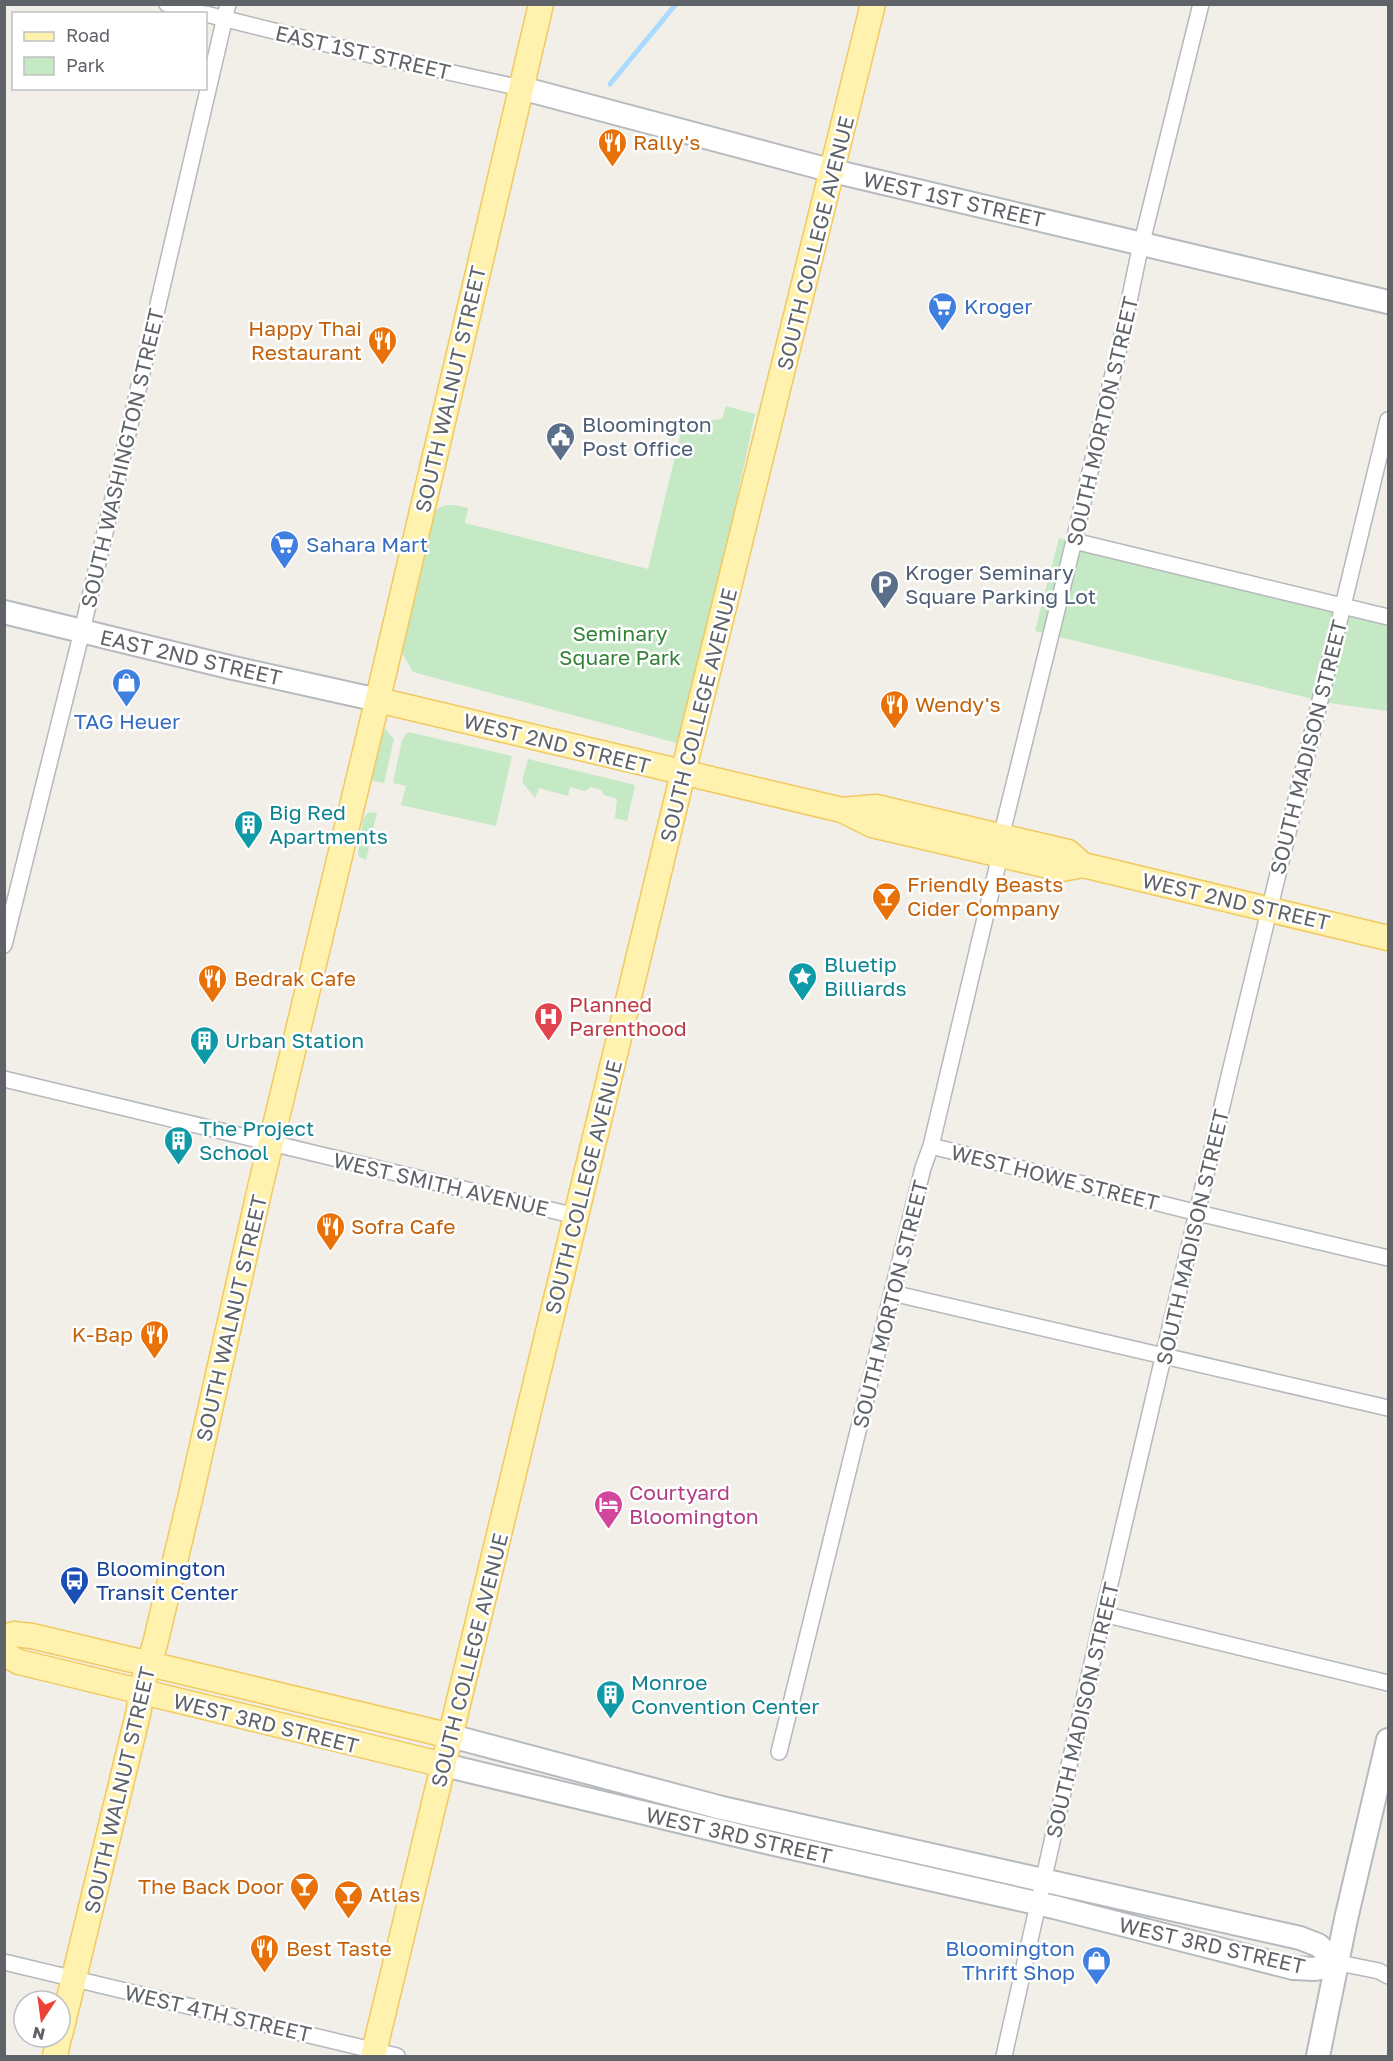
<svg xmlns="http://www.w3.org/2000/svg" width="1393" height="2061" font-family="'Golos Text',sans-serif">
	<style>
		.green { fill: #c5e8c5 }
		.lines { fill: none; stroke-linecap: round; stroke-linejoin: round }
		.stream { stroke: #aadaff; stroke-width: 5 }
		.street-casing { stroke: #b5b8bc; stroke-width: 18 }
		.secondary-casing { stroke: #b6babf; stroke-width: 26 }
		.primary-casing { stroke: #f2c960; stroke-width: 27 }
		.street { stroke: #fff; stroke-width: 15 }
		.secondary { stroke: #fff; stroke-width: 22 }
		.primary { stroke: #fff2af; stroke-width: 24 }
		.labels { text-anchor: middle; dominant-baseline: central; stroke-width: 5; stroke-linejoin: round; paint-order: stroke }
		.street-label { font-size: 21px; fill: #5f6368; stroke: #fff }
		.food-label { font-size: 21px; fill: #c56008; stroke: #fff; text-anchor: start }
		.shop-label { font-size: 21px; fill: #366cbe; stroke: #fff; text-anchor: start }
		.service-label { font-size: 21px; fill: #4e5e75; stroke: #fff; text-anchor: start }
		.park-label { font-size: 21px; fill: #348238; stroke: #fff }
		.culture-label { font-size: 21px; fill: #0d838f; stroke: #fff; text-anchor: start }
		.health-label { font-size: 21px; fill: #be3a42; stroke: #fff; text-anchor: start }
		.hotel-label { font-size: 21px; fill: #b23c85; stroke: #fff; text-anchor: start }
		.transit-label { font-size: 21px; fill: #164399; stroke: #fff; text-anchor: start }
	</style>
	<rect width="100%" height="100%" fill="#f1efe8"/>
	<path class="green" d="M 726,406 L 755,414 L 684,745 L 413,672 L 401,651 L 433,514 C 443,501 453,505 468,508 L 465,523 L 648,569 L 683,423 L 722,419 Z
		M 1059,538 L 1388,616 L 1388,711 L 1329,703 L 1035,631 Z
		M 380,728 L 385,729 L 394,739 L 384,783 L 373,781 L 370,777 Z
		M 408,732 L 512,756 L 496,826 L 401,805 L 406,786 L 393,783 L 402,740 Z
		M 528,759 L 635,785 L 627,821 L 615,818 L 617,799 L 604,795 L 601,790 L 591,787 L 585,791 L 570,787 L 568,796 L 539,788 L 535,798 L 522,782 Z
		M 369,812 L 377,813 L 366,860 L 359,857 L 358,853 L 363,819 Z"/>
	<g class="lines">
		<path class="stream" d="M 610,84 L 676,4"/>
		<defs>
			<path id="street" d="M 167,4 L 203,14
				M 206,14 L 371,55 L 521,88
				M 1074,541 L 1388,617
				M 1001,837 L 1074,541 L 1122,335 L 1138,258 L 1201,4
				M 4,945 L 82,631 L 228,4
				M 4,1079 L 576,1216
				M 931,1146 L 1198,1213 L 1388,1258
				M 892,1293 L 1388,1408
				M 1103,1614 L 1388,1683
				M 779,1752 L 892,1293 L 923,1168 L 931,1146 L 1000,855
				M 4,1962 L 397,2056
				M 1339,1963 L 1379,1971 L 1388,1976
				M 1004,2056 L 1103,1614 L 1229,1076 L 1388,420"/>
			<path id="secondary" d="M 521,88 L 833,171 L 1388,302
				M 4,612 L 229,667 L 378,700
				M 451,1736 L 722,1808 L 1300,1938 L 1318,1945 L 1339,1963
				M 444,1765 L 766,1842 L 1054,1907 L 1293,1968 L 1315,1969 L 1339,1963
				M 1318,2056 L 1346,1919 L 1388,1740"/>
			<path id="primary" d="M 378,700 L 842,810 L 872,825 L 1062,869 L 1083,865 L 1388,938
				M 842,810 L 876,807 L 1068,852 L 1083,865
				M 4,1637 L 14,1634 L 32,1636 L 451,1736
				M 4,1654 L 19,1662 L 444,1765
				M 60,2035 L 139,1710 L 140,1692 L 155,1644 L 190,1499 L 260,1188 L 384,673 L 541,4
				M 55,2056 L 59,2037
				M 373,2056 L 683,773 L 873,4"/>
		</defs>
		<use href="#street" class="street-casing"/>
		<use href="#secondary" class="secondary-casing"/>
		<use href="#primary" class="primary-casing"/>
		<use href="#street" class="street"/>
		<use href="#secondary" class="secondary"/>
		<use href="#primary" class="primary"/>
	</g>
	<defs>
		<symbol id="restaurant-pin" viewBox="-11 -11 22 30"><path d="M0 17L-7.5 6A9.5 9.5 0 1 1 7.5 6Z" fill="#e8710a" stroke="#fff"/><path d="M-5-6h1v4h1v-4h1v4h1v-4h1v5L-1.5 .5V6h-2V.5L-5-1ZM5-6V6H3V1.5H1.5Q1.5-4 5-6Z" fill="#fff"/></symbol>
		<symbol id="supermarket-pin" viewBox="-11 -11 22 30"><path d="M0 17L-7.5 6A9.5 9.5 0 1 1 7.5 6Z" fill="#3f7fe0" stroke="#fff"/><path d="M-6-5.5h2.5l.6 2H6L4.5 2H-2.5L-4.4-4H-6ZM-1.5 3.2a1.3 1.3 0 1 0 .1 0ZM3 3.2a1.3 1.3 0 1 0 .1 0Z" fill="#fff"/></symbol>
		<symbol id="civic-pin" viewBox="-11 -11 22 30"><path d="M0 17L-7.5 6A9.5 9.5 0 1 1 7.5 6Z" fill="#5c6f8a" stroke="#fff"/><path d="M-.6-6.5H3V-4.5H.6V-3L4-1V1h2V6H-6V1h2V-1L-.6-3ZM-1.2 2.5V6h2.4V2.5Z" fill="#fff"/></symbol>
		<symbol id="parking-pin" viewBox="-11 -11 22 30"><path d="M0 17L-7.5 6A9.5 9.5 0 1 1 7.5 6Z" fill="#5c6f8a" stroke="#fff"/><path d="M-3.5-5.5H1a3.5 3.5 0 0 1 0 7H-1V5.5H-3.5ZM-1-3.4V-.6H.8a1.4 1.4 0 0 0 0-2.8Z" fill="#fff"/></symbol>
		<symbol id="shop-pin" viewBox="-11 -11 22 30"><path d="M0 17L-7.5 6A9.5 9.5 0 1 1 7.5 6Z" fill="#3f7fe0" stroke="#fff"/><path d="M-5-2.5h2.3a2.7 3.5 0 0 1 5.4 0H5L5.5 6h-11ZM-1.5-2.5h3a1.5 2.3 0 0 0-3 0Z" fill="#fff"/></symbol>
		<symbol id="building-pin" viewBox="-11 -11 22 30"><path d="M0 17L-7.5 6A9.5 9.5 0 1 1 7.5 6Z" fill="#0f9aa8" stroke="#fff"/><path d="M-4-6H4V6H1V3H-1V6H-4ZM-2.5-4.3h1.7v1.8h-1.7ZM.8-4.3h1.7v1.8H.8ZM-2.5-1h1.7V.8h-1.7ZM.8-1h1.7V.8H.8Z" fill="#fff"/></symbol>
		<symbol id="bar-pin" viewBox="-11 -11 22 30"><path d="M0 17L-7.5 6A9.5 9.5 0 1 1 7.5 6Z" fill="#e8710a" stroke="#fff"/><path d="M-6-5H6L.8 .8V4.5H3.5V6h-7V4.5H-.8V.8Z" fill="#fff"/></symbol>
		<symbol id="sight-pin" viewBox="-11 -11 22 30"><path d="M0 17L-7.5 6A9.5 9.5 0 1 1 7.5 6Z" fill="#0f9aa8" stroke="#fff"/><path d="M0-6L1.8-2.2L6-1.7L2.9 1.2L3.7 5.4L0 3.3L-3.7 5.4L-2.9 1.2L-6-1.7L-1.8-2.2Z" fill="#fff"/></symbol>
		<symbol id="hospital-pin" viewBox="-11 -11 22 30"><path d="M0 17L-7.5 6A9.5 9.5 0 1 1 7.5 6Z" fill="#e0444e" stroke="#fff"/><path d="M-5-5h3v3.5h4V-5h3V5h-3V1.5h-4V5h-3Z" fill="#fff"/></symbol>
		<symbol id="hotel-pin" viewBox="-11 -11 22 30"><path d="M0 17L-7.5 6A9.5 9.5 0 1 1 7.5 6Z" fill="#d1479c" stroke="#fff"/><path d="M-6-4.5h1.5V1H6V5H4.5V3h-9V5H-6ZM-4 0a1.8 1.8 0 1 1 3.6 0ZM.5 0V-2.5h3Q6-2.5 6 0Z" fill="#fff"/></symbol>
		<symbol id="bus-pin" viewBox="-11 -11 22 30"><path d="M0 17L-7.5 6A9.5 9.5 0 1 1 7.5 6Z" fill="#1a4fb4" stroke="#fff"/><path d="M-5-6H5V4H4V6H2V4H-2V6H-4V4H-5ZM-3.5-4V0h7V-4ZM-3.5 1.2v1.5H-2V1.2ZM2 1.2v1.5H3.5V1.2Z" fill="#fff"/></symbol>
	</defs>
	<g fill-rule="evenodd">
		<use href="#restaurant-pin" x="596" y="126" width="33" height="45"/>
		<use href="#supermarket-pin" x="926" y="290" width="33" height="45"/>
		<use href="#restaurant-pin" x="366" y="324" width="33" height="45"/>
		<use href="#civic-pin" x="544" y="420" width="33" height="45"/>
		<use href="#supermarket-pin" x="268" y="528" width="33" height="45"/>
		<use href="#parking-pin" x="868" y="568" width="33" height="45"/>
		<use href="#shop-pin" x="110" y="666" width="33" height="45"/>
		<use href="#restaurant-pin" x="878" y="688" width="33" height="45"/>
		<use href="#building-pin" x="232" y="808" width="33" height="45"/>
		<use href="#bar-pin" x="870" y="880" width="33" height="45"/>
		<use href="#sight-pin" x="786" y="960" width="33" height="45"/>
		<use href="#restaurant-pin" x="196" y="962" width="33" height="45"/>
		<use href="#hospital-pin" x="532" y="1000" width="33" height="45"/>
		<use href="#building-pin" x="188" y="1024" width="33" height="45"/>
		<use href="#building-pin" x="162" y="1124" width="33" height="45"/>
		<use href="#restaurant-pin" x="314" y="1210" width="33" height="45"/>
		<use href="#restaurant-pin" x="138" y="1318" width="33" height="45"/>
		<use href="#hotel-pin" x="592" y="1488" width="33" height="45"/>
		<use href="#bus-pin" x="58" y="1564" width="33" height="45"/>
		<use href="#building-pin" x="594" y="1678" width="33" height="45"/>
		<use href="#bar-pin" x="288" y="1870" width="33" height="45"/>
		<use href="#bar-pin" x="332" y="1878" width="33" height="45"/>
		<use href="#restaurant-pin" x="248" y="1932" width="33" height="45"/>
		<use href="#shop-pin" x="1080" y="1944" width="33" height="45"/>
	</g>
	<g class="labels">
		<g class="street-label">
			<text transform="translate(363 52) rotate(13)">EAST 1ST STREET</text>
			<text transform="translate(954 199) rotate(13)">WEST 1ST STREET</text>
			<text transform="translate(815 243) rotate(-76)">SOUTH COLLEGE AVENUE</text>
			<text transform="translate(450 389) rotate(-77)">SOUTH WALNUT STREET</text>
			<text transform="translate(1102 421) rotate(-77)">SOUTH MORTON STREET</text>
			<text transform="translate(122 458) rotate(-77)">SOUTH WASHINGTON STREET</text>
			<text transform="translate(191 657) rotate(13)">EAST 2ND STREET</text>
			<text transform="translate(698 715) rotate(-76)">SOUTH COLLEGE AVENUE</text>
			<text transform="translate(557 743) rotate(14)">WEST 2ND STREET</text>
			<text transform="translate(1308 747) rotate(-76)">SOUTH MADISON STREET</text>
			<text transform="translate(1236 901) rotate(13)">WEST 2ND STREET</text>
			<text transform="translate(1055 1177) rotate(14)">WEST HOWE STREET</text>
			<text transform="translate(441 1184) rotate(13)">WEST SMITH AVENUE</text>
			<text transform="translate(583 1187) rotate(-76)">SOUTH COLLEGE AVENUE</text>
			<text transform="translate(1192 1237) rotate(-77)">SOUTH MADISON STREET</text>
			<text transform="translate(890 1304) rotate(-76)">SOUTH MORTON STREET</text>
			<text transform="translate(231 1318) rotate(-77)">SOUTH WALNUT STREET</text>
			<text transform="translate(469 1660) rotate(-76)">SOUTH COLLEGE AVENUE</text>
			<text transform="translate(1082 1710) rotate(-77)">SOUTH MADISON STREET</text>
			<text transform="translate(266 1723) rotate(14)">WEST 3RD STREET</text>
			<text transform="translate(119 1790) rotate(-77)">SOUTH WALNUT STREET</text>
			<text transform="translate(739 1835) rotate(13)">WEST 3RD STREET</text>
			<text transform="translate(1212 1945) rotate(13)">WEST 3RD STREET</text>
			<text transform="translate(218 2013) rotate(13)">WEST 4TH STREET</text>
		</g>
		<g class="food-label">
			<text x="633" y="142">Rally's</text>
			<text x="362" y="328" text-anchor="end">Happy Thai<tspan x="362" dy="24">Restaurant</tspan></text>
			<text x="915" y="704">Wendy's</text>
			<text x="907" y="884">Friendly Beasts<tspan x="907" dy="24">Cider Company</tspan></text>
			<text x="234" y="978">Bedrak Cafe</text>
			<text x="351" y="1226">Sofra Cafe</text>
			<text x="133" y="1334" text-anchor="end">K-Bap</text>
			<text x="284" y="1886" text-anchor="end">The Back Door</text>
			<text x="369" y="1894">Atlas</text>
			<text x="286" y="1948">Best Taste</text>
		</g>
		<g class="shop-label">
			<text x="964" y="306">Kroger</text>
			<text x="306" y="544">Sahara Mart</text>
			<text x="127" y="721" text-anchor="middle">TAG Heuer</text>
			<text x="1075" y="1948" text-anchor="end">Bloomington<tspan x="1075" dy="24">Thrift Shop</tspan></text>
		</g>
		<g class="service-label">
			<text x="582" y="424">Bloomington<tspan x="582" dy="24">Post Office</tspan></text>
			<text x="905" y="572">Kroger Seminary<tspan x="905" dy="24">Square Parking Lot</tspan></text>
		</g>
		<g class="park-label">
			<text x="620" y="633">Seminary<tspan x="620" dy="24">Square Park</tspan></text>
		</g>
		<g class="culture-label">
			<text x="269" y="812">Big Red<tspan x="269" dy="24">Apartments</tspan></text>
			<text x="824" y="964">Bluetip<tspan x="824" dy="24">Billiards</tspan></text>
			<text x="225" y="1040">Urban Station</text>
			<text x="199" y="1128">The Project<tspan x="199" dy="24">School</tspan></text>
			<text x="631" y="1682">Monroe<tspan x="631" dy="24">Convention Center</tspan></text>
		</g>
		<g class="health-label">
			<text x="569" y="1004">Planned<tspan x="569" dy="24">Parenthood</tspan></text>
		</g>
		<g class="hotel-label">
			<text x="629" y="1492">Courtyard<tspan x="629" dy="24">Bloomington</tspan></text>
		</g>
		<g class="transit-label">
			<text x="96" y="1568">Bloomington<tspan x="96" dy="24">Transit Center</tspan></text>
		</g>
	</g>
	<rect width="1393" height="2061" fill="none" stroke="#5f6368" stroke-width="12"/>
	<rect x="12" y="12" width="195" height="78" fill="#ffffff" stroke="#bfc1c3" stroke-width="1.5"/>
	<rect x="24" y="32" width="30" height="9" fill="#fff2af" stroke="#bfc1c3" stroke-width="1.5"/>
	<text x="66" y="42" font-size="18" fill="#5f6368">Road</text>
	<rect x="24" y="57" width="30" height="18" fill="#c5e8c5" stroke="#bfc1c3" stroke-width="1.5"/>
	<text x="66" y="72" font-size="18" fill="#5f6368">Park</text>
	<g transform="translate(42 2019) rotate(193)"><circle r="28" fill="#ffffff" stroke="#bfc1c3" stroke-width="1.5"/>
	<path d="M0-4.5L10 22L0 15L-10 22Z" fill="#ea4335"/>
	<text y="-9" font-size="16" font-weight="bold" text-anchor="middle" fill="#5f6368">N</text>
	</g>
</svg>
